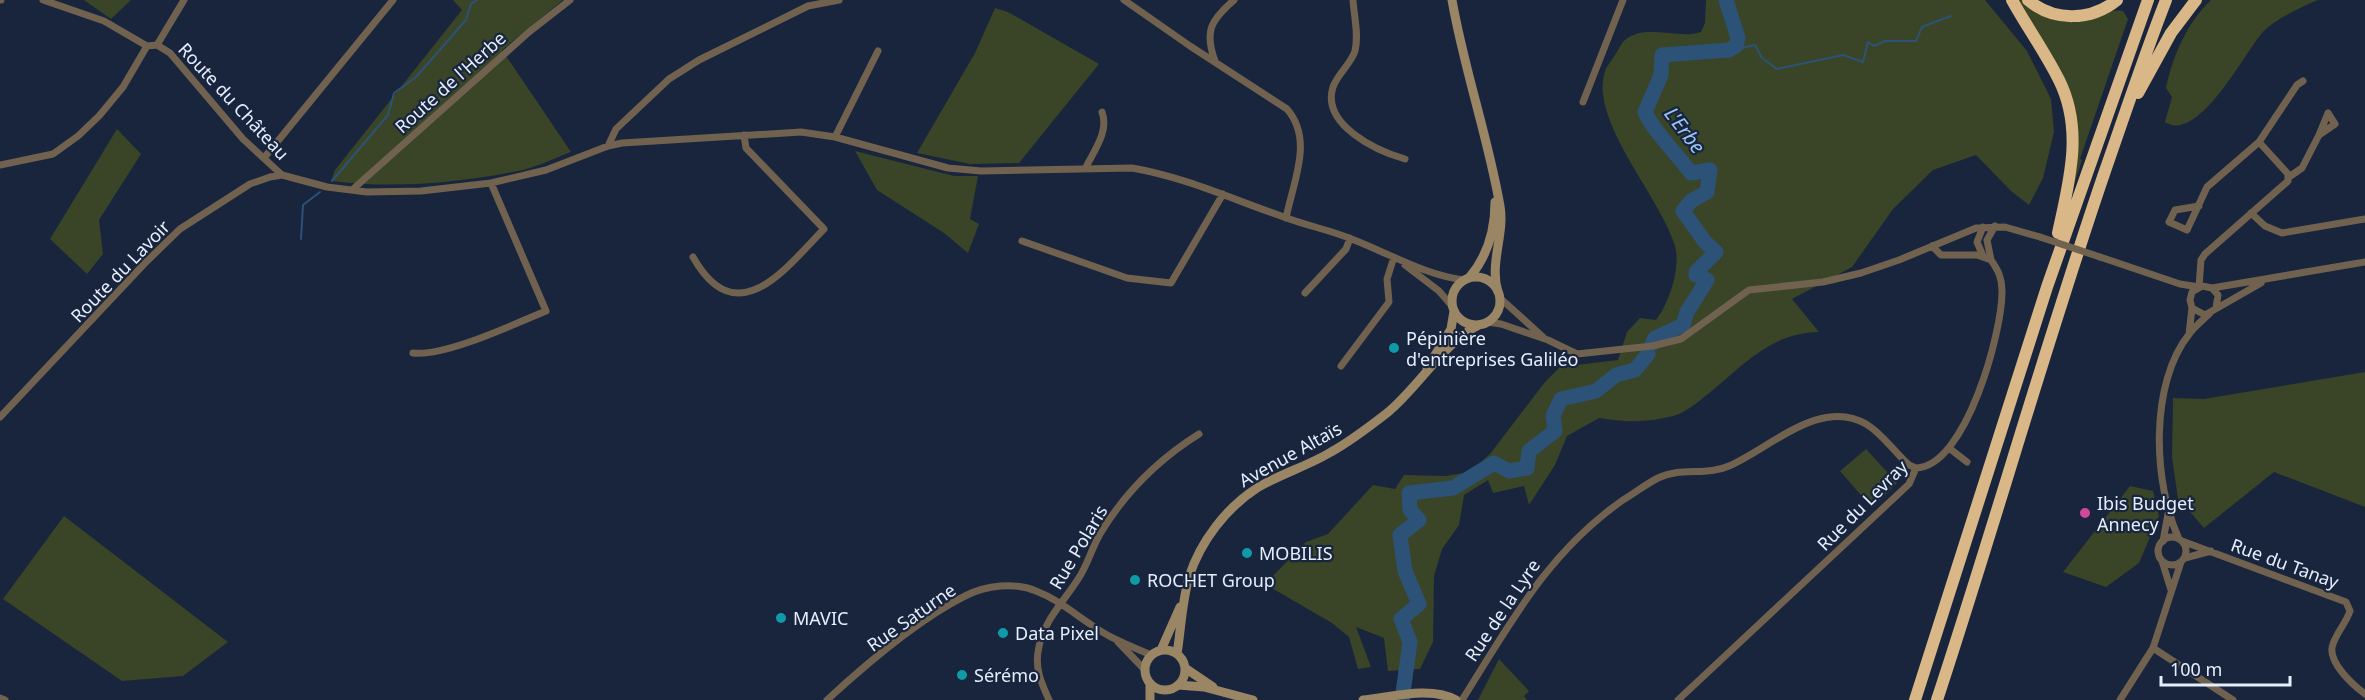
<svg xmlns="http://www.w3.org/2000/svg" width="2365" height="700" font-family="'Noto Sans',sans-serif">
	<style>
		.green { fill: #394526 }
		.lines { fill: none; stroke-linecap: round; stroke-linejoin: round }
		.stream { stroke: #2d5277; stroke-width: 2 }
		.river { stroke: #2d5277; stroke-width: 15 }
		.street { stroke: #70624f; stroke-width: 7 }
		.secondary { stroke: #9a8565; stroke-width: 9 }
		.highway { stroke: #d9b786; stroke-width: 12 }
		.street-bridge { stroke: #70624f; stroke-width: 7 }
		.culture-dot { fill: #0f9aa8; stroke: #18253d; stroke-width: 2 }
		.hotel-dot { fill: #d1479c; stroke: #18253d; stroke-width: 2 }
		.labels { text-anchor: middle; dominant-baseline: central; stroke-width: 4.5; stroke-linejoin: round; paint-order: stroke }
		.street-label { font-size: 18px; fill: #e5eefe; stroke: #18253d }
		.poi-label { font-size: 18px; fill: #e5eefe; stroke: #18253d; text-anchor: start }
		.water-label { font-size: 20px; font-style: italic; fill: #99c6f7; stroke: #18253d }
	</style>
	<rect width="100%" height="100%" fill="#18253d"/>
	<path class="green" d="M 84,0 L 131,0 L 111,19 Z
		M 453,0 L 563,0 L 502,50 L 571,152 C 555,158 539,166 523,170 C 460,183 395,189 331,181 L 335,170 L 462,10 Z
		M 1706,0 L 1985,0 L 2027,51 L 2051,99 L 2054,132 L 2043,178 L 2029,205 L 2011,191 L 1976,155 L 1933,170 L 1893,209 L 1852,267 L 1792,299 L 1819,332 C 1770,333 1744,365 1708,394 C 1698,402 1685,413 1673,416 C 1647,423 1624,422 1599,418 L 1567,436 L 1555,465 L 1529,505 L 1524,486 L 1493,493 L 1488,480 L 1464,495 L 1459,525 L 1442,549 L 1434,576 L 1433,642 L 1420,669 L 1388,671 L 1384,638 L 1356,627 L 1371,667 L 1358,669 L 1349,637 L 1332,623 L 1265,584 L 1306,542 L 1328,534 L 1373,485 L 1395,489 L 1404,475 L 1446,476 L 1470,472 L 1490,454 L 1545,382 L 1560,367 L 1618,360 L 1627,332 L 1640,318 L 1656,320 C 1669,303 1681,268 1675,246 C 1661,198 1592,124 1604,75 C 1605,68 1611,61 1615,55 C 1618,51 1621,43 1625,40 C 1646,23 1678,40 1701,32 L 1705,23 Z
		M 2017,0 L 2023,0 C 2044,12 2065,27 2091,19 C 2103,15 2109,9 2123,11 L 2128,19 L 2080,159 L 2082,160 L 2072,191 L 2076,118 Z
		M 2211,0 L 2318,0 C 2303,6 2272,21 2262,33 C 2244,54 2198,144 2165,122 L 2172,97 L 2166,88 C 2173,55 2187,23 2211,0 Z
		M 995,8 L 1008,12 L 1099,64 L 1019,163 L 970,164 L 917,153 L 975,53 Z
		M 117,129 L 141,154 L 99,220 L 103,254 L 87,274 L 50,239 Z
		M 855,151 L 954,176 L 978,176 L 970,219 L 979,224 L 968,253 L 944,233 L 877,190 Z
		M 2365,372 L 2365,507 L 2274,472 L 2204,528 L 2184,505 L 2179,506 L 2172,457 L 2173,398 L 2204,399 Z
		M 1866,449 L 1897,483 L 1872,508 L 1840,471 Z
		M 2130,486 L 2153,491 L 2159,516 L 2139,563 L 2106,587 L 2063,572 Z
		M 64,516 L 228,642 L 183,676 L 122,681 L 3,599 Z
		M 1499,659 L 1529,691 L 1524,696 L 1527,700 L 1478,700 Z"/>
	<g class="lines">
		<path class="stream" d="M 1736,46 L 1741,48 L 1755,45 L 1762,58 L 1777,69 L 1843,55 L 1863,62 L 1868,42 L 1874,46 L 1885,41 L 1916,41 L 1922,27 L 1951,16
			M 332,181 L 388,115 L 394,93 L 416,77 L 466,20 L 471,4 L 477,0
			M 301,239 L 303,205 L 320,192"/>
		<path class="river" d="M 1652,344 L 1655,338 L 1683,325 L 1687,312 L 1707,280 L 1696,275 L 1696,272 L 1716,252 L 1705,242 L 1683,211 L 1691,201 L 1707,192 L 1710,170 L 1691,173 C 1678,155 1653,131 1645,112 L 1661,75 L 1662,55 L 1729,50 L 1736,46 L 1738,38 L 1726,0
			M 1402,700 L 1410,642 L 1401,619 L 1419,604 L 1405,571 L 1400,535 L 1419,520 L 1410,510 L 1409,493 L 1453,488 L 1494,463 L 1509,471 L 1527,468 L 1529,451 L 1555,431 L 1553,416 L 1561,399 L 1596,391 L 1616,375 L 1635,370 L 1648,354"/>
		<path class="street" d="M 0,0 L 1,0
			M 43,0 L 104,21 L 147,46
			M 1124,0 L 1190,46 L 1287,109 C 1314,140 1293,182 1286,218
			M 1353,0 C 1354,17 1359,34 1355,51 C 1351,64 1338,73 1333,87 C 1321,125 1377,151 1405,159
			M 157,45 L 184,0
			M 1215,61 C 1204,31 1211,20 1234,0
			M 1583,102 L 1623,0
			M 835,137 L 878,51
			M 608,146 L 616,129 L 669,79 L 699,60 L 808,6 L 839,0
			M 264,158 L 393,0
			M 0,165 L 53,154 L 78,136 L 99,116 L 123,87 L 147,46 L 157,45 L 170,53 L 243,139 L 282,175
			M 1086,167 C 1095,149 1109,131 1102,112
			M 2289,177 L 2302,168 L 2319,135 L 2335,124 L 2328,113 L 2319,135
			M 352,190 L 529,32 L 570,0
			M 2199,206 L 2175,210 L 2169,222 L 2187,230 L 2207,187 L 2259,142 L 2297,85 L 2303,81
			M 2251,213 L 2265,226 L 2282,233 L 2365,219
			M 1983,227 L 1977,242 L 1983,256
			M 1022,241 L 1127,278 L 1171,283 L 1223,194
			M 693,257 C 737,335 786,268 824,229 L 746,148 L 744,135
			M 2100,257 L 2180,284 L 2199,287 L 2201,260 L 2205,254 L 2288,181 L 2288,174 L 2259,142
			M 1991,260 L 1987,240 L 1995,226
			M 1405,265 L 1439,291 L 1452,306
			M 2212,288 L 2365,262
			M 1305,293 L 1346,249 L 1350,238
			M 1500,298 L 1543,337
			M 2216,308 L 2218,295 L 2212,288 L 2202,286 L 2192,292 L 2190,300 L 2192,308 L 2205,315 L 2261,283
			M 1487,322 L 1501,324 L 1548,340 L 1577,354 L 1652,346 L 1681,339 L 1749,290 L 1823,282 L 1861,273 L 1899,260 L 1976,228 L 2005,227 L 2040,237
			M 2189,334 L 2192,308
			M 413,353 C 445,357 514,324 546,311 L 491,183
			M 1341,366 L 1389,302 L 1387,279 L 1394,257
			M 0,417 L 145,263 L 180,229 L 250,184 L 270,177 L 282,175 L 327,187 L 367,192 L 421,191 L 491,183 L 546,170 L 608,146 L 622,143 L 801,132 L 835,137 L 948,168 L 981,171 L 1132,168 C 1185,177 1234,200 1284,217 C 1307,226 1331,230 1354,240 C 1390,254 1425,275 1464,280
			M 1949,448 L 1967,462
			M2158 551a14 14 0 1 1 28 0a14 14 0 1 1-28 0Z
			M 2179,539 C 2153,483 2149,383 2190,333 C 2195,326 2203,320 2210,313
			M 2163,541 L 2168,514
			M 2182,541 L 2346,602 L 2350,611 C 2346,623 2337,632 2333,644 C 2326,661 2353,685 2365,694
			M 2185,558 L 2211,551
			M 2162,561 L 2171,590
			M 1118,642 L 1145,670
			M 2153,648 L 2233,700
			M 0,698 L 5,700
			M 827,700 C 865,665 919,619 965,596 C 986,585 1015,582 1036,591 C 1057,599 1072,612 1090,624 C 1109,638 1130,646 1151,655
			M 1049,700 C 1042,684 1035,670 1038,652 C 1042,621 1065,601 1080,576 C 1088,563 1092,548 1100,534 C 1124,494 1159,459 1199,434
			M 1462,700 C 1510,624 1547,553 1623,500 C 1635,493 1646,484 1658,478 C 1680,467 1707,476 1729,466 C 1769,449 1820,397 1866,424 C 1883,434 1894,452 1909,465 L 1916,468
			M 1678,700 L 1909,484 L 1916,468 C 1966,467 2003,330 2002,290 C 2002,278 1998,270 1991,260 L 1977,255 L 1941,255 L 1932,246
			M 2120,700 L 2153,648 L 2181,562"/>
		<path class="secondary" d="M 1452,0 C 1464,69 1488,137 1500,206 C 1505,235 1489,263 1498,292
			M1452 301a24 24 0 1 1 48 0a24 24 0 1 1-48 0Z
			M 1469,278 C 1487,257 1495,231 1495,202
			M 1427,368 L 1451,329 L 1454,311
			M 1161,650 L 1180,607
			M1145 670a20 20 0 1 1 40 0a20 20 0 1 1-40 0Z
			M 1177,654 C 1181,628 1182,602 1189,577 C 1200,542 1226,508 1257,488 C 1280,474 1308,466 1331,452 C 1351,441 1369,427 1387,413 C 1418,388 1444,342 1479,325
			M 1185,668 L 1213,687
			M 1150,683 L 1150,700
			M 1178,685 L 1204,687 L 1253,700
			M 1363,700 C 1392,697 1430,686 1456,700"/>
		<path class="highway" d="M 2012,0 C 2027,27 2045,52 2059,80 C 2084,130 2069,182 2058,233
			M 2028,0 C 2054,22 2091,21 2117,0
			M 2138,93 L 2171,33 L 2196,0
			M 1915,700 L 2047,287 L 2148,0
			M 1937,700 C 1995,524 2045,346 2105,171 C 2125,114 2144,56 2166,0"/>
		<path class="street-bridge" d="M 2040,237 L 2100,257"/>
	</g>
	<g class="culture-dot">
		<circle cx="1394" cy="348" r="6"/>
		<circle cx="1247" cy="553" r="6"/>
		<circle cx="1135" cy="580" r="6"/>
		<circle cx="781" cy="618" r="6"/>
		<circle cx="1003" cy="633" r="6"/>
		<circle cx="962" cy="675" r="6"/>
	</g>
	<circle class="hotel-dot" cx="2085" cy="513" r="6"/>
	<g class="labels">
		<g class="street-label">
			<text transform="translate(450 82) rotate(-42)">Route de l'Herbe</text>
			<text transform="translate(234 101) rotate(47)">Route du Château</text>
			<text transform="translate(120 271) rotate(-46)">Route du Lavoir</text>
			<text transform="translate(1290 454) rotate(-29)">Avenue Altaïs</text>
			<text transform="translate(1862 505) rotate(-45)">Rue du Levray</text>
			<text transform="translate(1078 547) rotate(-59)">Rue Polaris</text>
			<text transform="translate(2285 563) rotate(20)">Rue du Tanay</text>
			<text transform="translate(1502 610) rotate(-56)">Rue de la Lyre</text>
			<text transform="translate(911 617) rotate(-35)">Rue Saturne</text>
		</g>
		<g class="poi-label">
			<text x="1406" y="338">Pépinière<tspan x="1406" dy="21">d'entreprises Galiléo</tspan></text>
			<text x="2097" y="503">Ibis Budget<tspan x="2097" dy="21">Annecy</tspan></text>
			<text x="1259" y="553">MOBILIS</text>
			<text x="1147" y="580">ROCHET Group</text>
			<text x="793" y="618">MAVIC</text>
			<text x="1015" y="633">Data Pixel</text>
			<text x="974" y="675">Sérémo</text>
		</g>
		<g class="water-label">
			<text transform="translate(1685 130) rotate(53)">L'Erbe</text>
		</g>
	</g>
	<path d="M2161 676v9h129v-9" fill="none" stroke="#e5eefe" stroke-width="3"/>
	<text x="2170" y="676" font-size="18" fill="#e5eefe" stroke="#18253d" stroke-width="4.5" paint-order="stroke">100 m</text>
</svg>
